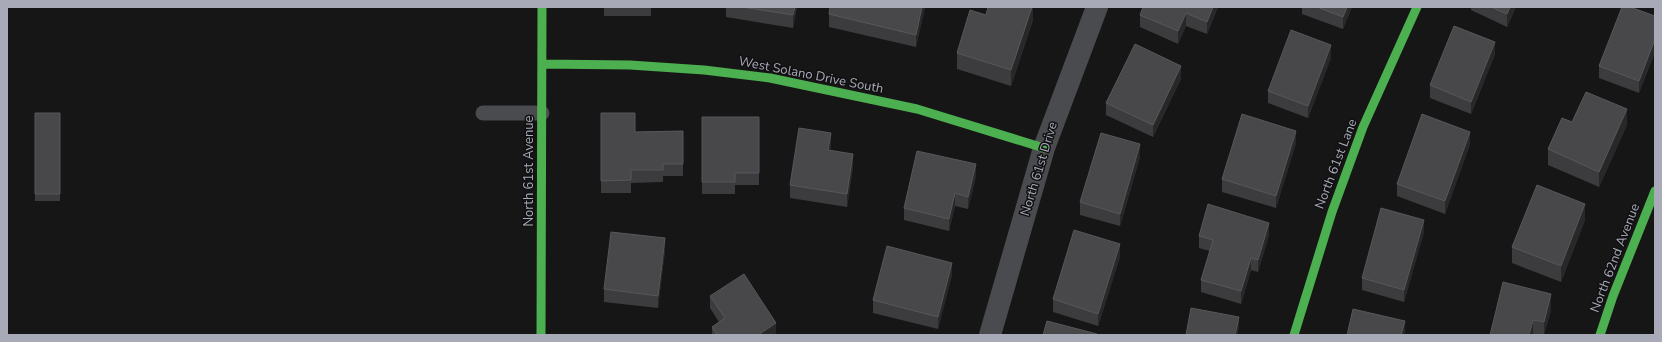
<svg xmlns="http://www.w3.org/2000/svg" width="1662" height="342" font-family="'Nunito Sans',sans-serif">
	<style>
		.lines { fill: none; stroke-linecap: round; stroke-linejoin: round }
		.lane { stroke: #4a4b4f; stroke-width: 15 }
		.street { stroke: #4a4b4f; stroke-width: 22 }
		.fast { stroke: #4caf50; stroke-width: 9 }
		.wall { fill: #3c3c3e }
		.shaded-wall { fill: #282829 }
		.building { fill: #48484b; stroke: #57575c }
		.labels { text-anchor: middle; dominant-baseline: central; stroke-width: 3; stroke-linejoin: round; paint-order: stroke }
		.street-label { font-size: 13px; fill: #a8aab7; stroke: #111012 }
	</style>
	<rect width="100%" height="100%" fill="#161616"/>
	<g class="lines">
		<path class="lane" d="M 483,113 L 542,113"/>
		<path class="street" d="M 990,335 L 1044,148 L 1097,7"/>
		<path class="fast" d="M 542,64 L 630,65 L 704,70 L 770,78 L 917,109 L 1044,148
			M 541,335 L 542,7
			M 1294,335 L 1332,212 L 1363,127 L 1417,7
			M 1600,335 L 1613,296 L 1655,191"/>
	</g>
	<path class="wall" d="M 604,7 L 651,7 L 651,16 L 604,16 Z
		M 726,7 L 797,7 L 793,28 L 726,17 Z
		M 925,7 L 916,47 L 829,27 L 829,14 Z
		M 1033,7 L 1033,20 L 1011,86 L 957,69 L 957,53 Z
		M 1218,7 L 1207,34 L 1186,26 L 1178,44 L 1140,27 L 1140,15 Z
		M 1302,7 L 1352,7 L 1343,29 L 1302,14 Z
		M 1471,7 L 1516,7 L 1507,27 L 1471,10 Z
		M 1655,16 L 1655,52 L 1639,93 L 1599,78 L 1599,66 Z
		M 1495,54 L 1471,114 L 1430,98 L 1430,85 Z
		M 1331,58 L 1308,118 L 1268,103 L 1268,91 Z
		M 1181,79 L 1153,137 L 1106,115 L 1106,103 Z
		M 35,113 L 60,113 L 60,201 L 35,201 Z
		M 601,113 L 635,132 L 683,131 L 683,176 L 663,176 L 663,182 L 631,183 L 631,193 L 601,193 Z
		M 702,117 L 759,117 L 759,185 L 735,185 L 735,194 L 702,194 Z
		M 1572,122 L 1627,125 L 1599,187 L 1548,165 L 1548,149 Z
		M 1296,143 L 1276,208 L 1222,192 L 1222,179 Z
		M 1470,144 L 1445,214 L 1397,196 L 1397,184 Z
		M 831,145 L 830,150 L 853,167 L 847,207 L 790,198 L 790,185 Z
		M 1140,157 L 1120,226 L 1080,215 L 1080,202 Z
		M 976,176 L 968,209 L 955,206 L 949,231 L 904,220 L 904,208 Z
		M 1585,220 L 1561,282 L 1512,263 L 1512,247 Z
		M 1424,232 L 1404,302 L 1362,290 L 1362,278 Z
		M 1269,235 L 1258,272 L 1251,270 L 1241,304 L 1201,292 L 1201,280 L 1210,251 L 1199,248 L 1199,236 Z
		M 665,251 L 658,308 L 604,302 L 604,289 Z
		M 1120,257 L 1098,326 L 1053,312 L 1053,299 Z
		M 952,275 L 938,329 L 873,313 L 873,300 Z
		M 710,296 L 776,335 L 712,335 L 712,327 L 719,322 L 710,308 Z
		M 1551,310 L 1544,335 L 1490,335 Z"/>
	<path class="shaded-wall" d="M 795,7 L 797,7 L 793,28 L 793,15 Z
		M 922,7 L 925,7 L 916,47 L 916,35 Z
		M 1032,7 L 1033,7 L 1033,20 L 1011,86 L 1011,70 Z
		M 1213,7 L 1218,7 L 1207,34 L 1207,22 Z
		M 1347,7 L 1352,7 L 1343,29 L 1343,17 Z
		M 1510,7 L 1516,7 L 1507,27 L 1507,14 Z
		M 1186,13 L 1186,26 L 1178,44 L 1178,31 Z
		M 1655,39 L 1655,52 L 1639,93 L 1639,81 Z
		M 1495,42 L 1495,54 L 1471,114 L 1471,102 Z
		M 1331,45 L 1331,58 L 1308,118 L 1308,106 Z
		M 1181,66 L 1181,79 L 1153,137 L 1153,125 Z
		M 1627,109 L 1627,125 L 1599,187 L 1599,172 Z
		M 1296,131 L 1296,143 L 1276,208 L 1276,196 Z
		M 1470,132 L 1470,144 L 1445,214 L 1445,201 Z
		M 831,133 L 831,145 L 828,162 L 828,150 Z
		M 1140,144 L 1140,157 L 1120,226 L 1120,214 Z
		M 853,154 L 853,167 L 847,207 L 847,194 Z
		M 976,164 L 976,176 L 968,209 L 968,197 Z
		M 955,193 L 955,206 L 949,231 L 949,219 Z
		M 1585,204 L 1585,220 L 1561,282 L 1561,266 Z
		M 1424,220 L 1424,232 L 1404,302 L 1404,290 Z
		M 1269,223 L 1269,235 L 1258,272 L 1258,260 Z
		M 665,238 L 665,251 L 658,308 L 658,296 Z
		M 1120,244 L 1120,257 L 1098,326 L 1098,314 Z
		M 1251,258 L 1251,270 L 1241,304 L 1241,291 Z
		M 952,263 L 952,275 L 938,329 L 938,317 Z
		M 1551,294 L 1551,310 L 1544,335 L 1544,322 Z
		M 1239,317 L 1239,329 L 1237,335 L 1235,335 Z
		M 1533,320 L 1533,335 L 1529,335 Z
		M 1405,321 L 1405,333 L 1404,335 L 1401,335 Z
		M 776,323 L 776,335 L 758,335 Z"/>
	<path class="building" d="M 742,7 L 795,7 L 793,15 Z
		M 830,7 L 922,7 L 916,35 L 829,14 Z
		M 988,7 L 1032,7 L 1011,70 L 957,53 L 970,10 L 986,15 Z
		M 1143,7 L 1213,7 L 1207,22 L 1186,13 L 1178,31 L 1140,15 Z
		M 1317,7 L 1347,7 L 1343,17 Z
		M 1491,7 L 1510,7 L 1507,14 Z
		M 1622,7 L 1630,7 L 1655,16 L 1655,39 L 1639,81 L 1599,66 Z
		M 1454,26 L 1495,42 L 1471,102 L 1430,85 Z
		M 1291,30 L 1331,45 L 1308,106 L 1268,91 Z
		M 1135,44 L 1181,66 L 1153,125 L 1106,103 Z
		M 1586,92 L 1627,109 L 1599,172 L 1548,149 L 1562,118 L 1572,122 Z
		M 35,113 L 60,113 L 60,194 L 35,194 Z
		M 601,113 L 635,113 L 635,132 L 683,131 L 683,164 L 663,164 L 663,170 L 631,170 L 631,180 L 601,181 Z
		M 1242,114 L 1296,131 L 1276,196 L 1222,179 Z
		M 1422,114 L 1470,132 L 1445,201 L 1397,184 Z
		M 702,117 L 759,117 L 759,173 L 735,173 L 735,182 L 702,182 Z
		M 799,128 L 831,133 L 828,150 L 853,154 L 847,194 L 790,185 Z
		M 1101,133 L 1140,144 L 1120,214 L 1080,202 Z
		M 917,151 L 976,164 L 968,197 L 955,193 L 949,219 L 904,208 Z
		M 1537,185 L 1585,204 L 1561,266 L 1512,247 Z
		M 1208,204 L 1269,223 L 1258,260 L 1251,258 L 1241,291 L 1201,280 L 1213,240 L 1199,236 Z
		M 1381,208 L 1424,220 L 1404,290 L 1362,278 Z
		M 1074,230 L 1120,244 L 1098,314 L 1053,299 Z
		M 611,232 L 665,238 L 658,296 L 604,289 Z
		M 887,246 L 952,263 L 938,317 L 873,300 Z
		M 744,274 L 776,323 L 758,335 L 717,335 L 712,327 L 725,318 L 710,296 Z
		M 1503,282 L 1551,294 L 1544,322 L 1533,320 L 1529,335 L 1490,335 Z
		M 1191,308 L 1239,317 L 1235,335 L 1186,335 Z
		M 1353,309 L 1405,321 L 1401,335 L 1347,335 Z
		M 1047,321 L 1097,334 L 1097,335 L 1043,335 Z"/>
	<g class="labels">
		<g class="street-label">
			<text transform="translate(811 75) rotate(11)">West Solano Drive South</text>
			<text transform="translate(1336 164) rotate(-69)">North 61st Lane</text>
			<text transform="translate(1039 169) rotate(-73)">North 61st Drive</text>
			<text transform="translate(529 171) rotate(-90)">North 61st Avenue</text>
			<text transform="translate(1615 258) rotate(-69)">North 62nd Avenue</text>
		</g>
	</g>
	<rect width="1662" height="342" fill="none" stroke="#a8aab7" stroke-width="16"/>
</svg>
